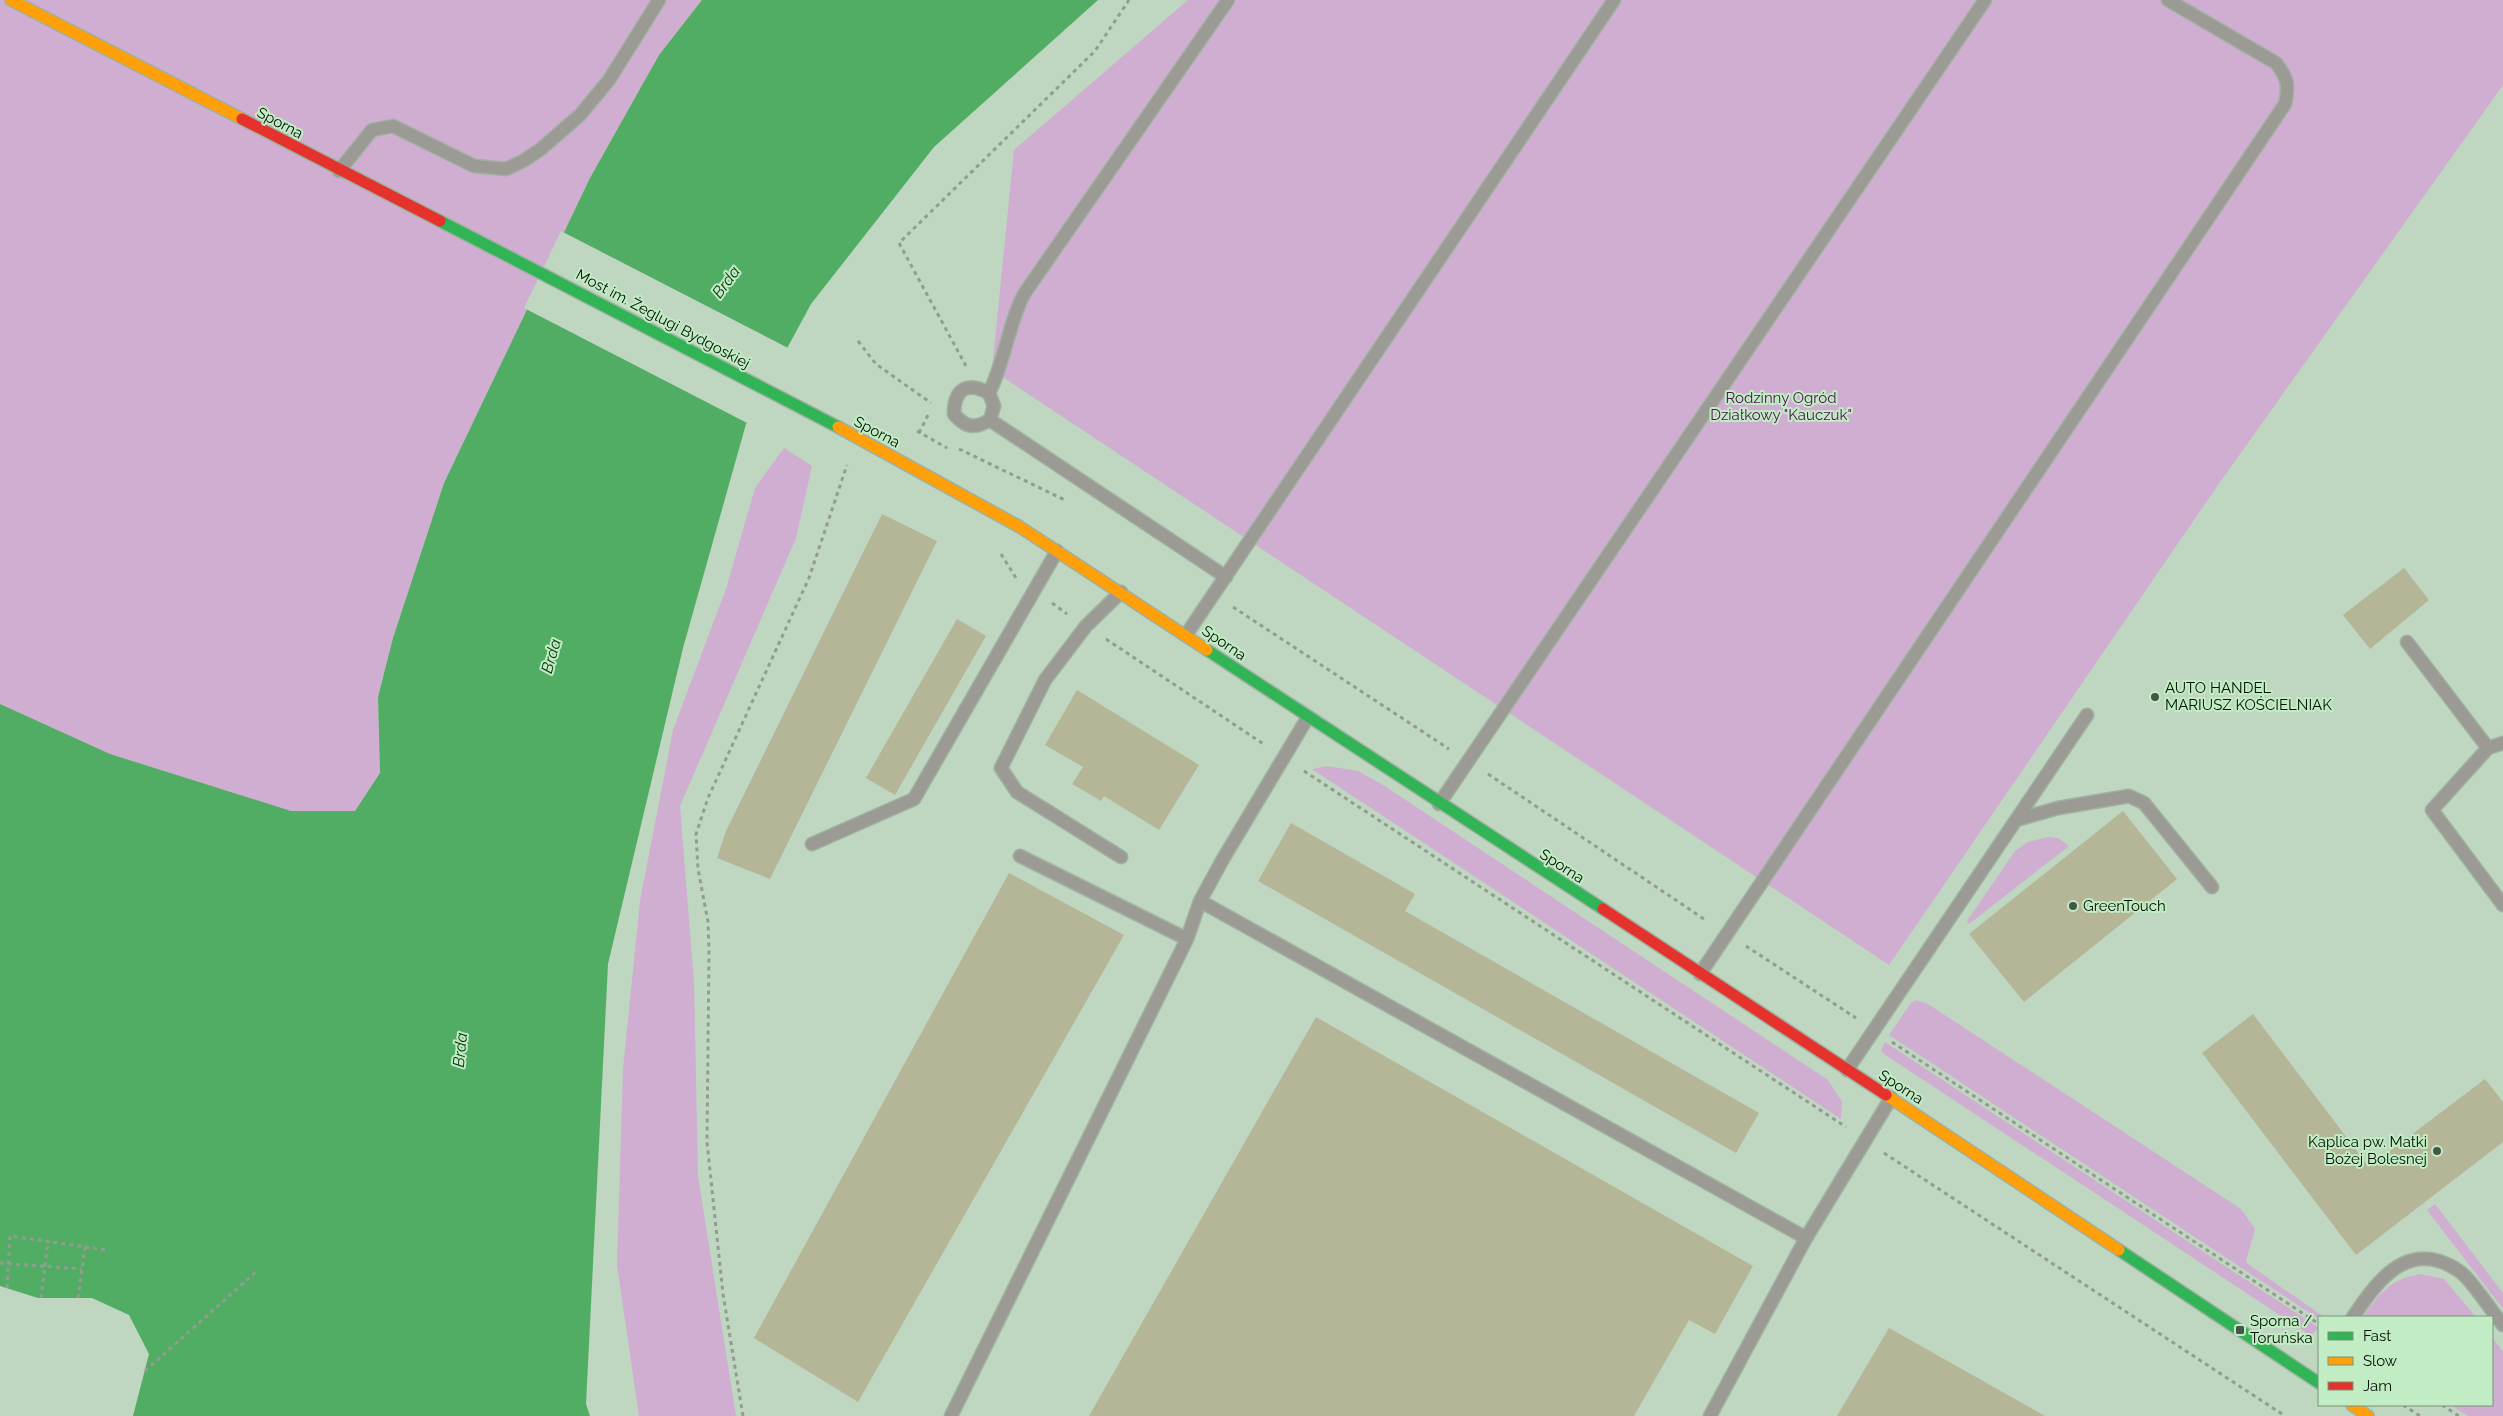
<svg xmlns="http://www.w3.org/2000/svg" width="2503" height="1416" font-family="Raleway,sans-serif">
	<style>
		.green { fill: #d0aed1 }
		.water { fill: #52ad64 }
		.pier { fill: #bfd6c0 }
		.building { fill: #b4b697 }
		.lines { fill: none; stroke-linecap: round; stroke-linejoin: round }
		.lane-casing { stroke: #9fb1a0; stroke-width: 15 }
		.fast-casing { stroke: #9fb1a0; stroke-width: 14 }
		.slow-casing { stroke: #9fb1a0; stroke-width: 14 }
		.jam-casing { stroke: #9fb1a0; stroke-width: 14 }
		.path { stroke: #949b91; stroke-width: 3; stroke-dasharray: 4 4; stroke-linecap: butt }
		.lane { stroke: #9b9a94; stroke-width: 12 }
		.fast { stroke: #30b455; stroke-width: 11 }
		.slow { stroke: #ff9f0a; stroke-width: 11 }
		.jam { stroke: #e5322d; stroke-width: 11 }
		.poi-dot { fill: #455546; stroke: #c2edc4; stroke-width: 2 }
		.labels { text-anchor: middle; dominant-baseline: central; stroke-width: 4; stroke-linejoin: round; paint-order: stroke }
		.street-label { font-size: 15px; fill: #031004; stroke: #c2edc4 }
		.park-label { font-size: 15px; fill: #4c104e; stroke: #c2edc4 }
		.poi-label { font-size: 15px; fill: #031004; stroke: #c2edc4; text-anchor: start }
		.water-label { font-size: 16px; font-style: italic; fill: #06340f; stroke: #c2edc4 }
	</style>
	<rect width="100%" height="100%" fill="#bfd6c0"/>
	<path class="green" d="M 0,0 L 702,0 L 659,55 L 590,178 L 444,483 L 393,638 L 378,697 L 380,773 L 355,811 L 0,822 Z
		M 1188,0 L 2503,0 L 2503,85 L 2218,485 L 1889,965 L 992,370 L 1014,150 Z
		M 784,448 L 812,466 L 796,538 L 680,806 L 694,983 L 698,1176 L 736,1416 L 639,1416 L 617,1265 L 623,1069 L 640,901 L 673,730 L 726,589 L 755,488 Z
		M 1327,766 L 1358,771 L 1383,785 L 1828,1080 L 1842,1102 L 1841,1119 L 1312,769 Z
		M 2048,837 L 2058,838 L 2069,846 L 1969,924 L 1967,921 L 2015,851 L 2028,842 Z
		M 1916,1000 L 1928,1004 L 2241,1209 L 2255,1229 L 2246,1261 L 2248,1264 L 2324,1317 L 2319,1317 L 2319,1319 L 1889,1035 L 1911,1003 Z
		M 1885,1042 L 2313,1324 L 2319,1328 L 2312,1334 L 2307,1333 L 1884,1054 L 1881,1050 Z
		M 2435,1204 L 2503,1293 L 2503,1309 L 2427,1210 Z
		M 2421,1274 L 2444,1279 L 2476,1317 L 2363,1317 C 2378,1294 2392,1278 2421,1274 Z
		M 2492,1337 L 2503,1352 L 2503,1416 L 2468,1416 L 2450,1405 L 2492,1405 Z"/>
	<path class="water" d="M 702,0 L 1098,0 L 934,147 L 811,304 L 746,424 L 683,648 L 608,964 L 586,1404 L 590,1416 L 133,1416 L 149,1354 L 129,1315 L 92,1298 L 38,1298 L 0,1286 L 0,704 L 110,754 L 291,811 L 355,811 L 380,773 L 378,697 L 393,638 L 444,483 L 590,178 L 659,55 Z"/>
	<path class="pier" d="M 561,231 L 790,349 L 749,424 L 524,308 Z"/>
	<path class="building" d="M 882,514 L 937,541 L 770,879 L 717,858 L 726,831 Z
		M 2404,568 L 2429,600 L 2370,649 L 2343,615 Z
		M 957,619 L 986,636 L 895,795 L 866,778 Z
		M 1077,690 L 1199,765 L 1159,830 L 1104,796 L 1101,801 L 1072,784 L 1083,767 L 1045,745 Z
		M 2123,811 L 2177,879 L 2024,1002 L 1969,934 Z
		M 1291,823 L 1415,894 L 1405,911 L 1759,1113 L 1736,1153 L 1258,881 Z
		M 1009,873 L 1124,935 L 858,1402 L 754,1338 Z
		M 2253,1014 L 2369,1167 L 2485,1079 L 2503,1102 L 2503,1142 L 2356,1255 L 2202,1053 Z
		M 1316,1017 L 1753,1266 L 1715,1334 L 1689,1320 L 1634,1416 L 1089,1416 Z
		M 1889,1328 L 2045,1416 L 1837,1416 Z"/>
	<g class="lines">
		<defs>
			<path id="lane" d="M 339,171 L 372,130 L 393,126 L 474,166 L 506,169 L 523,161 L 541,149 L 580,115 L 609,80 L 659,0
				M 989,393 C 967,381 954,389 954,414 C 966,428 974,429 990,420 L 994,406 L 989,393 C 1005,361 1008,325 1024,294 L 1228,0
				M 990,420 L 1226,577
				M 1186,635 L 1614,0
				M 2407,642 L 2488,748
				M 2503,743 L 2488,748 L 2432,810 L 2503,905
				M 1439,804 L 1985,0
				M 2016,820 L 2058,808 L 2129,796 L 2144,803 L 2212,887
				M 812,844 L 914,799 L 1057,551
				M 1020,856 L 1187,939
				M 1121,857 L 1017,792 L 1001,768 L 1045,680 L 1086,626 L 1121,592
				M 1200,901 L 1806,1238
				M 1700,974 L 2285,104 C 2289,86 2288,78 2276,63 L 2168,0
				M 1847,1070 L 2087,715
				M 2353,1317 C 2373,1288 2398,1249 2439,1261 C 2448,1264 2458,1269 2465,1276 C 2479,1291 2490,1309 2503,1325
				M 951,1416 L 1187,939 L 1200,901 L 1223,859 L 1308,717
				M 1710,1416 L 1806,1238 L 1891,1098"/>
			<path id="fast" d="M 440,221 L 838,427
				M 1207,650 L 1603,909
				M 2119,1250 L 2319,1383"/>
			<path id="slow" d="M 11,0 L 242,119
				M 838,427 L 1020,527 L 1207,650
				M 1886,1095 L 2119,1250
				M 2352,1405 L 2368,1416"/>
			<path id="jam" d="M 242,119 L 440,221
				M 1603,909 L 1886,1095"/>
		</defs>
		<use href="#lane" class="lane-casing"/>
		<use href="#fast" class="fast-casing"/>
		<use href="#slow" class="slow-casing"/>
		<use href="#jam" class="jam-casing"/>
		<path class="path" d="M 858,341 L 876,364 L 931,403
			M 966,366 L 899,243 L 1095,51 L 1129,0
			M 917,431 L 947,448
			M 919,433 L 929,413
			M 959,449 L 1065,500
			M 1001,554 L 1016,578
			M 1052,603 L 1067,614
			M 1233,607 L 1449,749
			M 1106,639 L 1265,745
			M 1304,771 L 1846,1127
			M 1488,774 L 1707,921
			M 1746,946 L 1856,1018
			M 1892,1042 L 2319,1324
			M 1884,1153 L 2285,1416
			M 0,1263 L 81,1269
			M 7,1288 L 10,1236 L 107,1250
			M 41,1298 L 48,1241
			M 78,1298 L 85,1247
			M 145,1371 L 256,1272
			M 2403,1405 L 2420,1416
			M 2442,1405 L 2459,1416
			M 743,1416 L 723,1294 L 707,1142 L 709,951 L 708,922 L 698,869 L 696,834 L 708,798 L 809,578 L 847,465"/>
		<use href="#lane" class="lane"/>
		<use href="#fast" class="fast"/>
		<use href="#slow" class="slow"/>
		<use href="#jam" class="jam"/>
	</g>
	<g class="poi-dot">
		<circle cx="2155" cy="697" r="5"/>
		<circle cx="2073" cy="906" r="5"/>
		<circle cx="2437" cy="1151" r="5"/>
		<rect x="2235" y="1325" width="10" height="10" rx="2.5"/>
	</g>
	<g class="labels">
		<g class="street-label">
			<text transform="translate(280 123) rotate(28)">Sporna</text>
			<text transform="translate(663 319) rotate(28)">Most im. Żeglugi Bydgoskiej</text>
			<text transform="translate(877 432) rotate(28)">Sporna</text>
			<text transform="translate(1224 643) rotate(34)">Sporna</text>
			<text transform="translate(1562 866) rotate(33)">Sporna</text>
			<text transform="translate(1901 1087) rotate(33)">Sporna</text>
		</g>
		<g class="park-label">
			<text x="1781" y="398">Rodzinny Ogród<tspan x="1781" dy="17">Działkowy "Kauczuk"</tspan></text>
		</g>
		<g class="poi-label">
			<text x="2165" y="688">AUTO HANDEL<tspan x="2165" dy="17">MARIUSZ KOŚCIELNIAK</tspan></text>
			<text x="2083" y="906">GreenTouch</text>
			<text x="2427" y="1142" text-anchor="end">Kaplica pw. Matki<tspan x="2427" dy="17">Bożej Bolesnej</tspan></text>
			<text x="2250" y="1321">Sporna /<tspan x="2250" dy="17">Toruńska</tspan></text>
		</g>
		<g class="water-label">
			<text transform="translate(726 282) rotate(-53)">Brda</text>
			<text transform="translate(551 656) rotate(-74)">Brda</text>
			<text transform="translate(460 1050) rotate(-84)">Brda</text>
		</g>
	</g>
	<rect x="2318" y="1316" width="175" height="90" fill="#c2edc4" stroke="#769577"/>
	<rect x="2328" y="1332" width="25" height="8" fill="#30b455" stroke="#769577"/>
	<text x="2363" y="1341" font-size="15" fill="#031004">Fast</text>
	<rect x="2328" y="1357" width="25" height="8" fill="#ff9f0a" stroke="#769577"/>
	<text x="2363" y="1366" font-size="15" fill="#031004">Slow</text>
	<rect x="2328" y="1382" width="25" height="8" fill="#e5322d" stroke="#769577"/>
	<text x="2363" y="1391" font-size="15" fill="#031004">Jam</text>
</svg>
